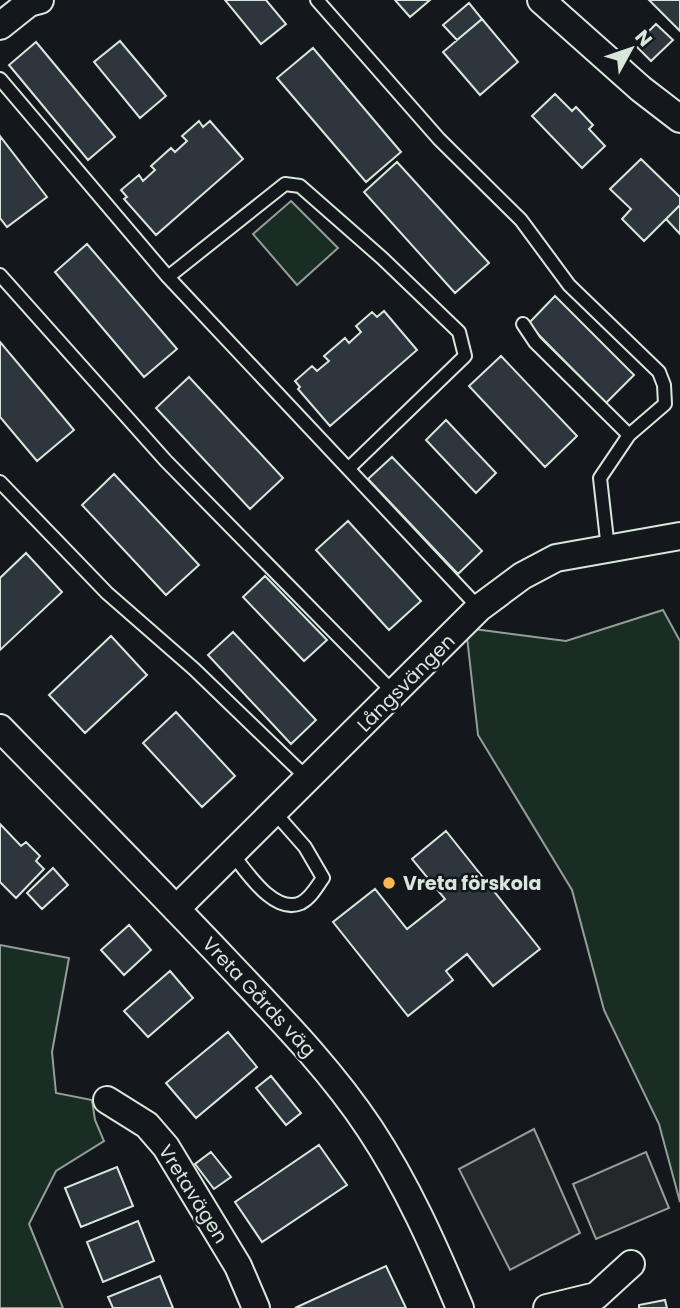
<svg xmlns="http://www.w3.org/2000/svg" width="680" height="1308" font-family="Poppins,sans-serif">
	<style>
		.green { fill: #1a2d24; stroke: #939e99; stroke-width: 2 }
		.parking { fill: #24282b; stroke: #939e99; stroke-width: 2 }
		.building { fill: #2c363c; stroke: #d8e6dc; stroke-width: 2 }
		.lines { fill: none; stroke-linecap: round; stroke-linejoin: round }
		.service-casing { stroke: #d8e6dc; stroke-width: 16 }
		.minor-casing { stroke: #d8e6dc; stroke-width: 30 }
		.service { stroke: #14181c; stroke-width: 12 }
		.minor { stroke: #14181c; stroke-width: 26 }
		.poi-dot { fill: #ffb74d; stroke: #14181c; stroke-width: 2.5 }
		.labels { text-anchor: middle; dominant-baseline: central; stroke-width: 5; stroke-linejoin: round; paint-order: stroke }
		.street-label { font-size: 19px; fill: #d8e6dc; stroke: #14181c }
		.poi-label { font-size: 19px; font-weight: bold; fill: #d8e6dc; stroke: #14181c; text-anchor: start }
	</style>
	<rect width="100%" height="100%" fill="#14181c"/>
	<path class="green" d="M 291,201 L 338,248 L 297,285 L 253,234 Z
		M 663,610 L 680,641 L 680,1202 L 659,1124 L 604,1010 L 572,890 L 478,735 L 466,628 L 566,641 Z
		M 0,945 L 69,958 L 52,1052 L 56,1093 L 92,1100 L 95,1120 L 104,1141 L 56,1171 L 29,1224 L 63,1308 L 0,1308 Z"/>
	<path class="parking" d="M 534,1129 L 580,1233 L 510,1270 L 459,1169 Z
		M 646,1152 L 669,1208 L 596,1239 L 573,1184 Z"/>
	<path class="building" d="M 225,0 L 266,0 L 286,24 L 261,44 Z
		M 395,0 L 430,0 L 410,17 Z
		M 649,0 L 680,0 L 680,31 Z
		M 469,3 L 482,19 L 457,40 L 443,25 Z
		M 482,19 L 518,62 L 480,95 L 443,52 Z
		M 656,24 L 673,40 L 651,61 L 635,45 Z
		M 120,41 L 166,96 L 140,118 L 94,62 Z
		M 36,42 L 115,137 L 88,160 L 9,65 Z
		M 313,48 L 401,152 L 366,182 L 277,78 Z
		M 555,94 L 572,111 L 576,107 L 593,125 L 589,129 L 605,146 L 582,168 L 532,116 Z
		M 199,121 L 203,127 L 210,121 L 243,159 L 156,235 L 124,199 L 127,197 L 121,190 L 139,175 L 143,181 L 155,170 L 151,166 L 171,148 L 175,152 L 187,141 L 182,136 Z
		M 0,136 L 47,197 L 7,227 L 0,218 Z
		M 641,159 L 680,197 L 680,205 L 644,241 L 622,219 L 631,209 L 610,189 Z
		M 397,162 L 489,263 L 455,293 L 364,192 Z
		M 680,205 L 680,234 L 666,219 Z
		M 87,244 L 177,349 L 144,377 L 55,272 Z
		M 555,296 L 634,375 L 606,403 L 528,324 Z
		M 384,311 L 417,350 L 330,426 L 298,389 L 300,387 L 295,381 L 312,366 L 317,371 L 329,361 L 324,356 L 345,338 L 349,343 L 361,332 L 356,326 L 372,312 L 377,317 Z
		M 0,342 L 74,430 L 37,461 L 0,417 Z
		M 501,356 L 577,436 L 545,467 L 469,386 Z
		M 189,377 L 283,478 L 250,509 L 156,408 Z
		M 446,420 L 496,473 L 476,493 L 426,440 Z
		M 392,457 L 482,551 L 458,574 L 368,479 Z
		M 114,474 L 199,565 L 166,595 L 82,505 Z
		M 348,521 L 421,601 L 389,630 L 316,550 Z
		M 26,553 L 62,592 L 0,650 L 0,578 Z
		M 265,576 L 327,640 L 304,661 L 243,597 Z
		M 233,632 L 316,720 L 291,744 L 208,655 Z
		M 111,636 L 147,675 L 85,733 L 49,695 Z
		M 176,712 L 235,776 L 202,807 L 143,743 Z
		M 0,824 L 21,846 L 26,842 L 40,856 L 36,861 L 44,869 L 16,898 L 0,882 Z
		M 446,831 L 540,949 L 493,986 L 467,954 L 446,971 L 453,980 L 408,1016 L 333,922 L 375,889 L 407,929 L 445,899 L 412,859 Z
		M 53,868 L 68,885 L 42,909 L 27,893 Z
		M 129,925 L 151,950 L 124,975 L 101,950 Z
		M 170,971 L 193,998 L 148,1037 L 124,1011 Z
		M 228,1032 L 257,1067 L 196,1118 L 166,1083 Z
		M 271,1076 L 301,1113 L 286,1125 L 256,1088 Z
		M 319,1145 L 347,1185 L 262,1242 L 235,1202 Z
		M 211,1152 L 231,1177 L 214,1189 L 195,1164 Z
		M 117,1167 L 133,1206 L 81,1227 L 65,1188 Z
		M 138,1221 L 154,1261 L 103,1282 L 87,1242 Z
		M 386,1266 L 406,1308 L 295,1308 Z
		M 160,1276 L 173,1308 L 113,1308 L 108,1297 Z
		M 665,1300 L 667,1308 L 639,1308 L 639,1305 Z"/>
	<g class="lines">
		<defs>
			<path id="service" d="M 317,0 L 439,139 L 521,220 L 569,285 L 659,372 L 664,385 L 665,404 L 629,435 L 600,478 L 608,549
				M 0,79 L 168,277 L 479,608
				M 0,275 L 166,461 L 395,694
				M 168,277 L 285,184 L 300,186 L 382,258 L 459,332 L 465,356 L 349,468
				M 523,324 L 535,342 L 629,435
				M 0,482 L 107,593 L 194,669 L 309,780
				M 233,855 C 247,872 274,915 301,903 C 311,898 317,886 323,878 L 305,847 L 275,813"/>
			<path id="minor" d="M 541,0 L 641,89 L 680,119
				M 0,26 L 29,3 L 40,0
				M 0,728 C 75,805 151,882 225,960 C 276,1014 329,1067 370,1129 C 407,1185 434,1246 460,1308
				M 176,909 L 479,608 L 522,576 L 556,558 L 680,536
				M 107,1100 L 147,1125 L 166,1147 L 238,1266 L 256,1308
				M 547,1308 L 596,1296 L 631,1264"/>
		</defs>
		<use href="#service" class="service-casing"/>
		<use href="#minor" class="minor-casing"/>
		<use href="#service" class="service"/>
		<use href="#minor" class="minor"/>
	</g>
	<circle class="poi-dot" cx="389" cy="883" r="7"/>
	<g class="labels">
		<g class="street-label">
			<text transform="translate(406 683) rotate(-45)">Långsvängen</text>
			<text transform="translate(259 997) rotate(47)">Vreta Gårds väg</text>
			<text transform="translate(193 1194) rotate(58)">Vretavägen</text>
		</g>
		<g class="poi-label">
			<text x="403" y="883">Vreta förskola</text>
		</g>
	</g>
	<g transform="translate(631 49) rotate(50)" stroke="#14181c" stroke-width="5" paint-order="stroke">
	<path d="M0-5L12 26L0 18L-12 26Z" fill="#d8e6dc"/>
	<text y="-10" font-size="19" font-weight="bold" text-anchor="middle" fill="#d8e6dc">N</text>
	</g>
</svg>
